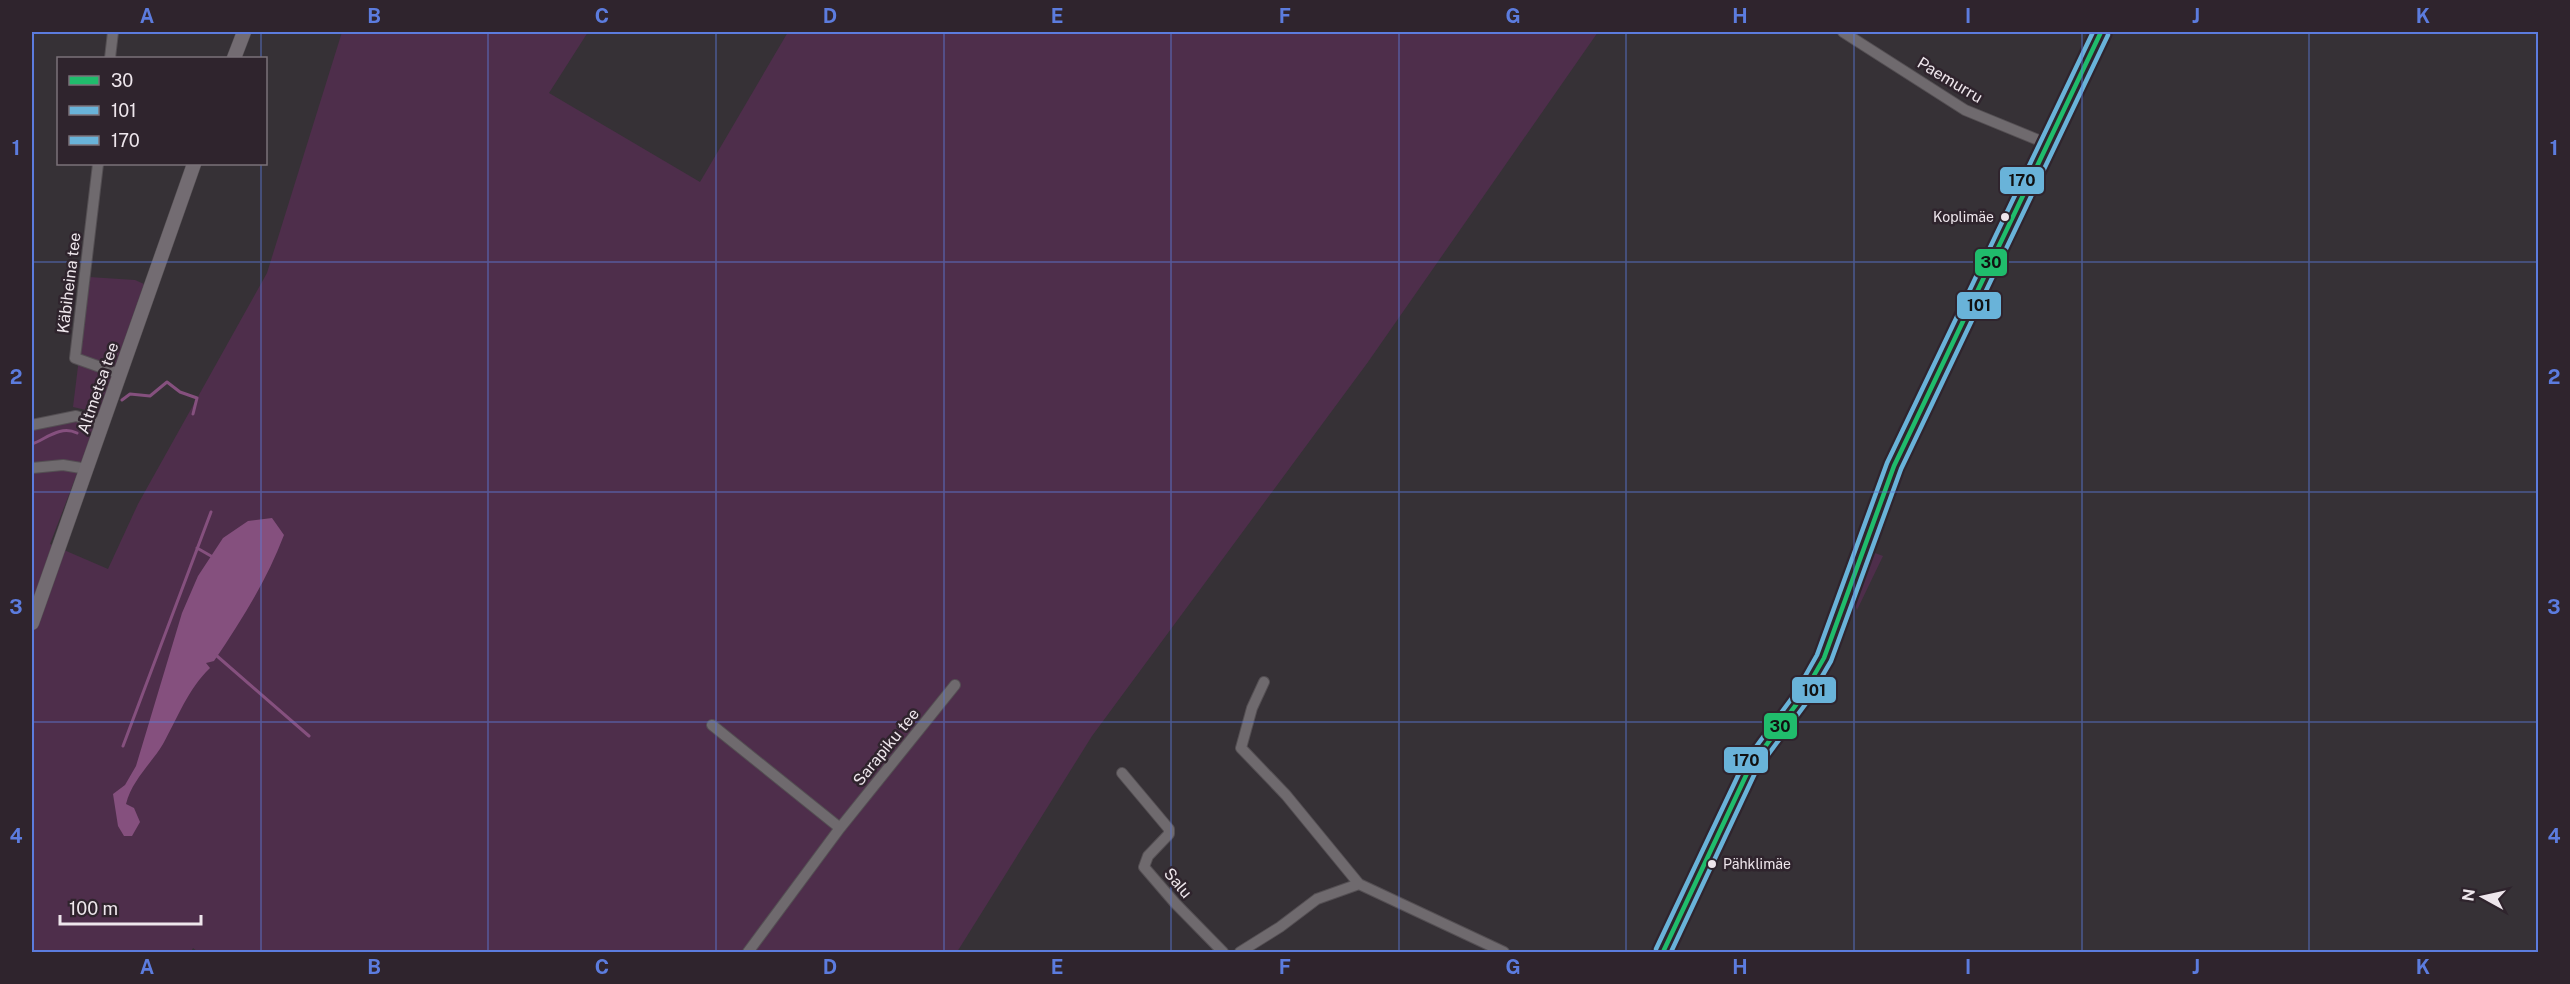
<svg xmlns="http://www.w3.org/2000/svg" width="2570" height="984" font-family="'Public Sans',sans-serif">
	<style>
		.green { fill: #4e2e4b }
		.water { fill: #85507e }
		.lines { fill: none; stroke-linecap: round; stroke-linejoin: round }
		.stream { stroke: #85507e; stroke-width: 3 }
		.street-casing { stroke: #544f53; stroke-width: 12 }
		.secondary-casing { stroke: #544f53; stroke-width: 15 }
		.street { stroke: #6f6a6e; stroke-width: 10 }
		.secondary { stroke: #736c72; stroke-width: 14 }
		.bus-1-casing { stroke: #2f242d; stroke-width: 9 }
		.bus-2-casing { stroke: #2f242d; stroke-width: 9 }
		.bus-3-casing { stroke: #2f242d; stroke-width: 9 }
		.bus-1 { stroke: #20bc6c; stroke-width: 4.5 }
		.bus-2 { stroke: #69b3d9; stroke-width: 4.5 }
		.bus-3 { stroke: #69b3d9; stroke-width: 4.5 }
		.grid { fill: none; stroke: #5c7cde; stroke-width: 1.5; stroke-opacity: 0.55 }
		.bus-dot { fill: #eee6ec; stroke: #2f242d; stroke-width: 2 }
		.labels { text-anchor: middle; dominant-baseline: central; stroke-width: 5; stroke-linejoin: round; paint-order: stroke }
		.bus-label { font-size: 14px; fill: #eee6ec; stroke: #2f242d; text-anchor: end }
		.street-label { font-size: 16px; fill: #eee6ec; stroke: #2f242d }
		.line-badge { stroke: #2f242d; stroke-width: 2 }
		.pale-badge-label { font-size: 16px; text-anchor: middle; font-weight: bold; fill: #111 }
		.neatline { fill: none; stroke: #5c7cde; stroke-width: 2 }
		.grid-label { font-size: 20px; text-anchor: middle; font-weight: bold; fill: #5c7cde }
	</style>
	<rect width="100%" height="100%" fill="#363136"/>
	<path class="green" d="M 342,32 L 588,32 L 549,93 L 700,182 L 788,32 L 1598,32 L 1368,362 L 1092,736 L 957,952 L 198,952 L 193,948 L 191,952 L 32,952 L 32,428 L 72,420 L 95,427 L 50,544 L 108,569 L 138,504 L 267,273 Z
		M 89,277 L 135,280 L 144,284 L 99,413 L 73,407 Z
		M 1875,553 L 1883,556 L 1857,610 C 1851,602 1867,558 1875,553 Z"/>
	<path class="water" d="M 272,518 L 284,535 C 267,580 241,621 214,661 L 206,663 L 210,668 C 188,689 178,717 163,744 C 151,764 132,780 126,804 L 134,808 L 140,822 L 132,836 L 124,836 L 118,826 L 113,794 L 125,785 L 136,766 L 182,613 L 198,576 L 223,538 L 248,521 Z"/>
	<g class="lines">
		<path class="stream" d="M 122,400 L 130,394 L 150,396 L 167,382 L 180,392 L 197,398 L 193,414
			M 32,444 C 46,439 60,425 77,433
			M 197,548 L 211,556
			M 217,656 L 309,736
			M 123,746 L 211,512"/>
		<defs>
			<path id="street" d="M 1843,32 L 1965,110 L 2048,144
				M 110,58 L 113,32
				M 98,164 L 75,358 L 120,374
				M 32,425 L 76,416 L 103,424
				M 32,468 L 63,465 L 87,469
				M 1264,682 L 1252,708 L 1241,748 L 1286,795 L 1359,884 L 1504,952
				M 712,725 L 840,828
				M 1122,773 L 1169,829 L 1169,834 L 1148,856 L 1144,867 L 1175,903 L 1223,952
				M 748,952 L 840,828 L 955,685
				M 1240,952 L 1280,927 L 1317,899 L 1359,884"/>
			<path id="secondary" d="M 234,58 L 244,32
				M 32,623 L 194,164
				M 1663,952 L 1750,767 L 1801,698 L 1824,658 L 1894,466 L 2101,32"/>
		</defs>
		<use href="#street" class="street-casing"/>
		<use href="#secondary" class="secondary-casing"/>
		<use href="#street" class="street"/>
		<use href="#secondary" class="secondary"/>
		<defs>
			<path id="bus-1" d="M 1663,952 L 1750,767 L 1801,698 L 1824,658 L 1894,466 L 2101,32"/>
			<path id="bus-2" d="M 1671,952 L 1756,771 L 1807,702 L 1831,661 L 1901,469 L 2108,35"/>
			<path id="bus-3" d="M 1656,949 L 1744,763 L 1795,694 L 1817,655 L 1887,463 L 2093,32"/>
		</defs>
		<use href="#bus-1" class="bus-1-casing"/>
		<use href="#bus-2" class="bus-2-casing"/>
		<use href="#bus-3" class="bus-3-casing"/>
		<use href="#bus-1" class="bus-1"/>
		<use href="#bus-2" class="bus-2"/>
		<use href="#bus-3" class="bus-3"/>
	</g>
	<path class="grid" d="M 261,32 L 261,58M 488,32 L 488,952M 716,32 L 716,952M 944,32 L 944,952M 1171,32 L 1171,952M 1399,32 L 1399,952M 1626,32 L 1626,952M 1854,32 L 1854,952M 2082,32 L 2082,952M 2309,32 L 2309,952M 261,164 L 261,952M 32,262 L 2538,262M 32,492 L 2538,492M 32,722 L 2538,722"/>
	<g class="bus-dot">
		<circle cx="2005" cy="217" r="5"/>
		<circle cx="1712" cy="864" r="5"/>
	</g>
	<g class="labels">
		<g class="bus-label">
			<text x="1994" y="217">Koplimäe</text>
			<text x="1723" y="864" text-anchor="start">Pähklimäe</text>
		</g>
		<g class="street-label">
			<text transform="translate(1950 80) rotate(31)">Paemurru</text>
			<text transform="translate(69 283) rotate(-83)">Käbiheina tee</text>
			<text transform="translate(98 388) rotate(-71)">Altmetsa tee</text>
			<text transform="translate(886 747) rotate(-51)">Sarapiku tee</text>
			<text transform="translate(1178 883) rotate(50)">Salu</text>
		</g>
	</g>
	<g class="line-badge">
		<rect x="1999" y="166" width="46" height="29" rx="6" fill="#69b3d9"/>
		<rect x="1974" y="248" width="34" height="29" rx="6" fill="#20bc6c"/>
		<rect x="1956" y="291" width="46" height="29" rx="6" fill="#69b3d9"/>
		<rect x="1791" y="676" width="46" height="28" rx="6" fill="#69b3d9"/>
		<rect x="1763" y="712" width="35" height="28" rx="6" fill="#20bc6c"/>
		<rect x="1723" y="746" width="46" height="28" rx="6" fill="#69b3d9"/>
	</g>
	<g class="pale-badge-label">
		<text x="2022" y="186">170</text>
		<text x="1991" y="268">30</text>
		<text x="1979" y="311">101</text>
		<text x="1814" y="696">101</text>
		<text x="1780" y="732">30</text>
		<text x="1746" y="766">170</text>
	</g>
	<rect width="2570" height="984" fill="none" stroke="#2f242d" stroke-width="66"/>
	<rect x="57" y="57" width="210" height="108" fill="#2f242d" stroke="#7b7279" stroke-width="1.5"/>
	<rect x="69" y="76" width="30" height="9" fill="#20bc6c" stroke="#7b7279" stroke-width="1.5"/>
	<text x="111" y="87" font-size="18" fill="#eee6ec">30</text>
	<rect x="69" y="106" width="30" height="9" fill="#69b3d9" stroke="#7b7279" stroke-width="1.5"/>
	<text x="111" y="117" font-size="18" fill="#eee6ec">101</text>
	<rect x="69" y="136" width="30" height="9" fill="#69b3d9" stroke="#7b7279" stroke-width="1.5"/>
	<text x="111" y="147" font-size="18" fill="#eee6ec">170</text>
	<g transform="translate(2483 897) rotate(278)" stroke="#2f242d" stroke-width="4.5" paint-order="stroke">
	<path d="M0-4.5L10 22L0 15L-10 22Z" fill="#eee6ec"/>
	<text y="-9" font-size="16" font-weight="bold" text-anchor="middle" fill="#eee6ec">N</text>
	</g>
	<path d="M60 915v9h141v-9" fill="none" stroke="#eee6ec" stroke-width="3"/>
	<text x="69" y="915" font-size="18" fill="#eee6ec" stroke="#2f242d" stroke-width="4.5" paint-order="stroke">100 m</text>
	<rect x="33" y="33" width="2504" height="918" class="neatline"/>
	<g class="grid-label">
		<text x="147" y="23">A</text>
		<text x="374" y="23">B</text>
		<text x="602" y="23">C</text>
		<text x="830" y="23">D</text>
		<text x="1057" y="23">E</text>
		<text x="1285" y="23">F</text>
		<text x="1513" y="23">G</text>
		<text x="1740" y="23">H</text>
		<text x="1968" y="23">I</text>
		<text x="2196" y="23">J</text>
		<text x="2423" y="23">K</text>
		<text x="16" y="155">1</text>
		<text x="2554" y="155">1</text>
		<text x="16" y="384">2</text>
		<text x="2554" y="384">2</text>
		<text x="16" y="614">3</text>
		<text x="2554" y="614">3</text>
		<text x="16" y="843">4</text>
		<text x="2554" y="843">4</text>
		<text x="147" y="974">A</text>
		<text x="374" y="974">B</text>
		<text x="602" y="974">C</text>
		<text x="830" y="974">D</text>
		<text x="1057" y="974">E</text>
		<text x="1285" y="974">F</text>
		<text x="1513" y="974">G</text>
		<text x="1740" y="974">H</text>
		<text x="1968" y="974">I</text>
		<text x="2196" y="974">J</text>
		<text x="2423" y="974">K</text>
	</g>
</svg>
